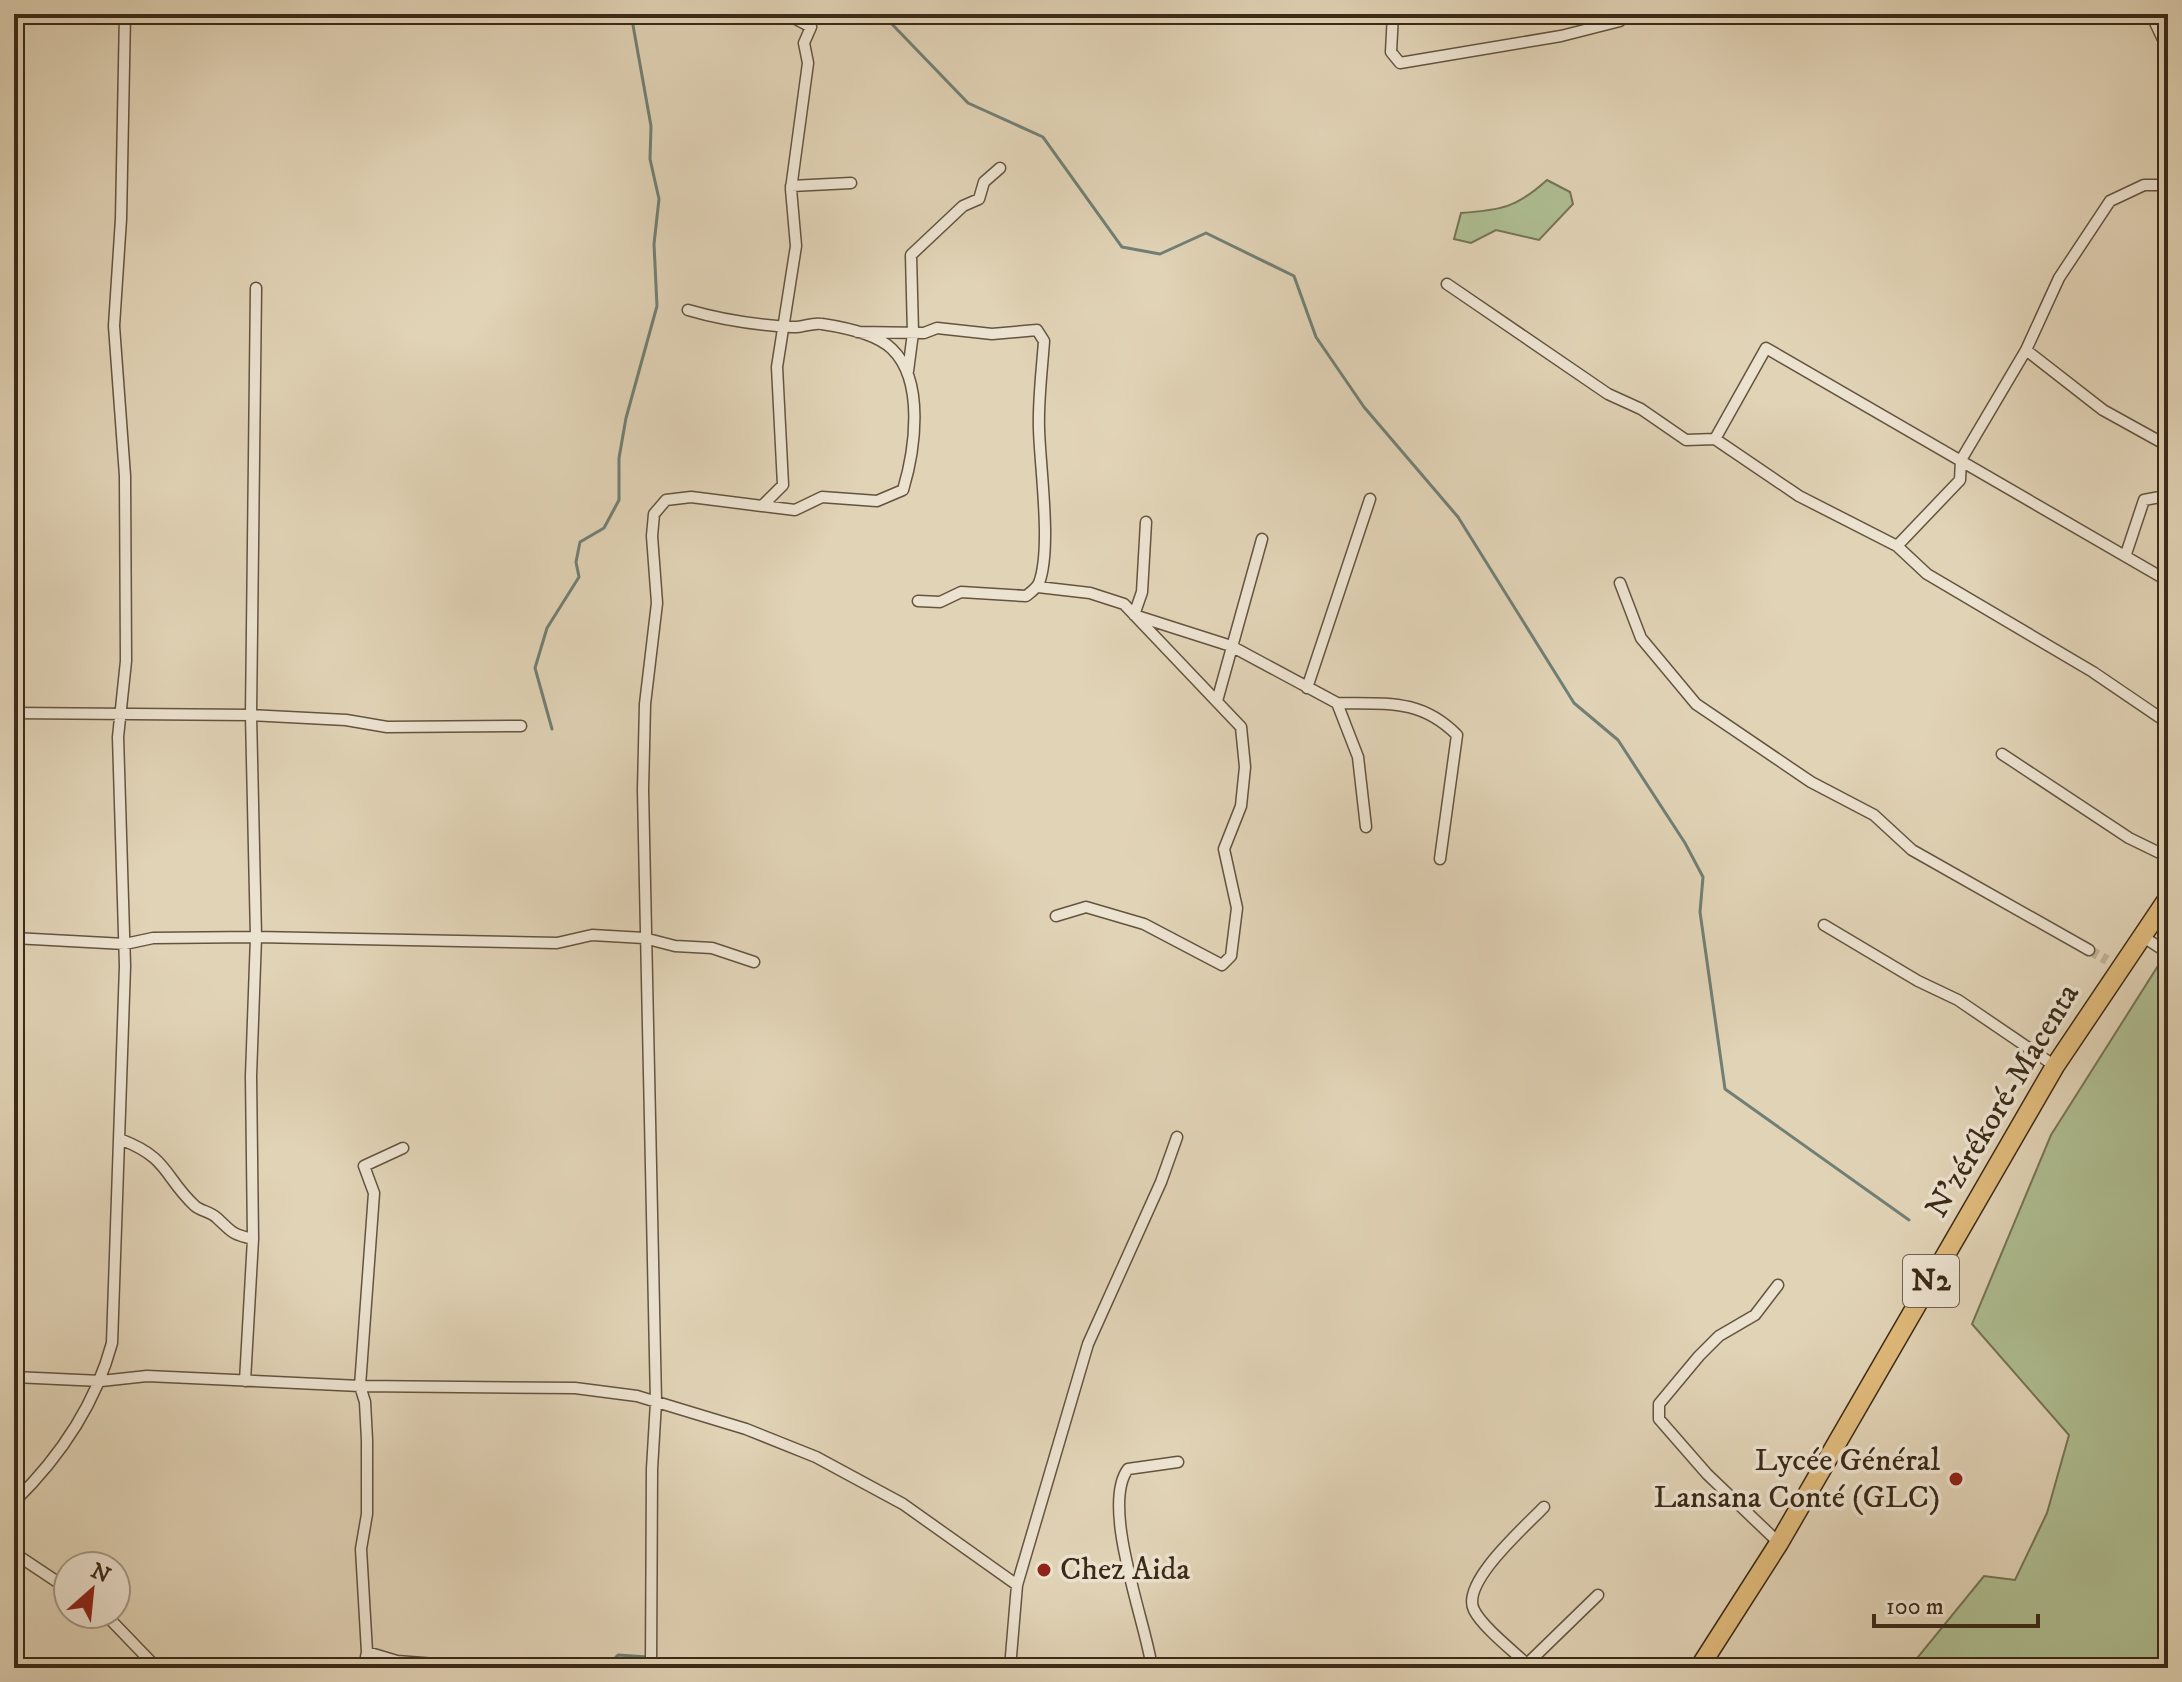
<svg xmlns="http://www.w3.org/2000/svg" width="2182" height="1682" font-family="'IM FELL DW Pica',serif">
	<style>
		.green { fill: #aebe92; stroke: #747454; stroke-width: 2 }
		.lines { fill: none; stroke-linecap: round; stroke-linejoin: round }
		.stream { stroke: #717f75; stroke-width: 3 }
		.street-tunnel { stroke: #c0b196; stroke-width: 10; stroke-dasharray: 10 5; stroke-linecap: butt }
		.street-casing { stroke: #64543f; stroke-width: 13 }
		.highway-casing { stroke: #3b2a17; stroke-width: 21 }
		.street { stroke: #ece2d0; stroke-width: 10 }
		.highway { stroke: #e0ba7b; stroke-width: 18 }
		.poi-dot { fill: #8f2418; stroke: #ece2d0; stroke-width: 3 }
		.labels { text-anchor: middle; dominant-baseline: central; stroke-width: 7; stroke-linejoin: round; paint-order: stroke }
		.shield { fill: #ece2d0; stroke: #70614e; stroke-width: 2 }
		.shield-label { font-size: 30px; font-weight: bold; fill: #3b2a17 }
		.street-label { font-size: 32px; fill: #3b2a17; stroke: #ece2d0 }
		.poi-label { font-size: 32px; fill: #3b2a17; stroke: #ece2d0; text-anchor: end }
	</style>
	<rect width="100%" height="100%" fill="#e1d3b6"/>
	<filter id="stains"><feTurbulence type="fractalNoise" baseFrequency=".0025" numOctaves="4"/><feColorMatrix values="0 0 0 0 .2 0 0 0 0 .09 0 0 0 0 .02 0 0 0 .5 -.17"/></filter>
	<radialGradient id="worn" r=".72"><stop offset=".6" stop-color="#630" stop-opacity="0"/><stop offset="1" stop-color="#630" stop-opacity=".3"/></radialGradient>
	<path class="green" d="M 1547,180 L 1570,192 L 1573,204 L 1539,240 L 1496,230 L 1471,243 L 1454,239 L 1461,213 C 1501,210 1516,208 1547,180 Z
		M 2168,950 L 2168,1668 L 1909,1668 L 1984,1576 L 2015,1580 L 2047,1513 L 2069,1435 L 1972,1324 L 2051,1135 Z"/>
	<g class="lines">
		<path class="stream" d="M 667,14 L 674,14
			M 865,14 L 887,19 L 968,103 L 1043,137 L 1122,247 L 1160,254 L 1206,233 L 1294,276 L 1316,337 L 1364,407 L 1458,517 L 1574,703 L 1618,740 L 1685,843 L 1703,877 L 1700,912 L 1725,1089 L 1909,1220
			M 552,729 L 535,668 L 547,628 L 579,577 L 576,562 L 580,542 L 604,528 L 619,500 L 619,458 L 626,418 L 657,306 L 654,244 L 659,199 L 650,159 L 651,126 L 631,14
			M 606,1668 L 618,1655 L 648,1657"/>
		<path class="street-tunnel" d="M 2089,950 L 2107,960"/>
		<defs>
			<path id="street" d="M 1393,14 L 1391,52 L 1400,63 L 1561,36 L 1620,21 L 1619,14
				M 2151,14 L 2168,50
				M 791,186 L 851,183
				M 1447,284 L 1608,394 L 1641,409 L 1686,440 L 1715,439
				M 688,310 C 722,320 757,325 792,327 C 802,328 812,322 822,324 C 842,327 877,334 892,349 C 925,381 915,450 903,490 L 877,501 L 822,497 L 795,510 L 762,506
				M 857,332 L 924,333 L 937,328 L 992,334 L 1037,330 L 1044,341 C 1042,370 1038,400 1039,429 C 1040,468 1052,548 1039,583 C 1036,589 1031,592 1026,596 L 961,592 L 940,602 L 918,601
				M 2026,350 L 2103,410 L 2168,446
				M 908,371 L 913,333 L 911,255 L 963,206 L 979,199 L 984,182 L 1000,168
				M 1146,522 L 1142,592 L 1134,615 L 1231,646 L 1337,703 L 1358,757 L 1366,827
				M 1897,546 L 1960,480 L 1961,460 L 2026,350 L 2059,278 L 2110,201 L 2144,185 L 2168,185
				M 2126,554 L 2144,500 L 2165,496 L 2168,486
				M 2168,581 L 1766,348 L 1715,439 L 1799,496 L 1897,546 L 1927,574 L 2093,672 L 2168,723
				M 1620,583 L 1641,638 L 1696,704 L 1811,782 L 1874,815 L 1912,850 L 2089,950
				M 1038,587 L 1090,593 L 1124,604 L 1241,727 L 1245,767 L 1241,806 L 1224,849 L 1237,908 L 1231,956 L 1222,965 L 1144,924 L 1086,907 L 1056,916
				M 1307,688 L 1370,499
				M 1217,701 L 1262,539
				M 1337,703 C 1386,704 1420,698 1457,735 L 1440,859
				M 14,713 L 251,715 L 346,720 L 387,727 L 521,726
				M 2002,754 L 2129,838 L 2168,857
				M 1824,925 L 1918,981 L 1958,1000 L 2055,1066
				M 2142,936 L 2168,953
				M 14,938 L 125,944 L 153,938 L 256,937 L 557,943 L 592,935 L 644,938 L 675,946 L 712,948 L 754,962
				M 122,1140 C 169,1158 164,1177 195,1206 C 201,1211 211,1212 217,1218 C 232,1232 231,1234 253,1239
				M 403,1148 L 364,1166 L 374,1193 L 360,1386 L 365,1402 L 367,1440 L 367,1514 L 361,1549 L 367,1652 L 397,1661 L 487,1668
				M 1778,1285 L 1755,1315 L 1719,1336 L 1699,1356 L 1659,1404 L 1659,1419 L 1707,1474 L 1779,1543
				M 14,1377 L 101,1381 L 147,1376 L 360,1386 L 575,1388 L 637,1396 L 746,1429 L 816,1457 L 903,1504 L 1017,1585
				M 245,1381 L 253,1239 L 251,1076 L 256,937 L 251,715 L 256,288
				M 14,1502 C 60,1457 95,1406 112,1343 L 125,966 L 118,737 L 126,661 L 125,476 L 114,326 L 121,219 L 125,14
				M 14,1553 L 68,1589
				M 105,1614 L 157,1668
				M 1527,1664 L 1598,1595
				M 1393,1667 L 1395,1668
				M 364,1668 L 367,1652
				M 651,1668 L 652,1469 L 656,1402 L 643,790 L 645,704 L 657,603 L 652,536 L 654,514 L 666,500 L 691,497 L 762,506 L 783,485 L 777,367 L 796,246 L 791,189 L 808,63 L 804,43 L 811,27 L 794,18
				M 1010,1668 L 1017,1585 L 1088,1344 L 1161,1182 L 1177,1137
				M 1152,1668 C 1146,1623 1100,1506 1128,1469 L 1178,1462
				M 1531,1668 C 1516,1653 1483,1628 1474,1610 C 1460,1583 1526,1526 1544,1507"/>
			<path id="highway" d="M 1699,1668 L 1779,1543 L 2055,1066 L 2168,898"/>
		</defs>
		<use href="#street" class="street-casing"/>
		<use href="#highway" class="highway-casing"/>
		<use href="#street" class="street"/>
		<use href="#highway" class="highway"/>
	</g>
	<g class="poi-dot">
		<circle cx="1956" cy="1479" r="8"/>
		<circle cx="1044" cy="1570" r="8"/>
	</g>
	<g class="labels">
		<rect class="shield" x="1903" y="1255" width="56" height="52" rx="6"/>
		<g class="shield-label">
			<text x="1931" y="1281">N2</text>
		</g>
		<g class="street-label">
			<text transform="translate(2003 1101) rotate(-59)">N'zérékoré-Macenta</text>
		</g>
		<g class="poi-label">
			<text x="1940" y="1461">Lycée Général<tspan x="1940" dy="37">Lansana Conté (GLC)</tspan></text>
			<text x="1060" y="1570" text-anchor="start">Chez Aida</text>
		</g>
	</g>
	<rect width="2182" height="1682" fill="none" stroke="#e1d3b6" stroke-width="48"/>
	<rect x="16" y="16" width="2150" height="1650" fill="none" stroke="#3b2a17" stroke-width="4"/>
	<rect x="24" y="24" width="2134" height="1634" fill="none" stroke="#3b2a17" stroke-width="2"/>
	<g transform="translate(92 1590) rotate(27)"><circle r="38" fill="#ece2d0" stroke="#a59886" stroke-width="2"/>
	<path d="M0-6L14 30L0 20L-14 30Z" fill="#8f2418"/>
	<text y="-12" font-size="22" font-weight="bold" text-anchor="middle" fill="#3b2a17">N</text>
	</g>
	<path d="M1874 1614v12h164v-12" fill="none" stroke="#3b2a17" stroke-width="4"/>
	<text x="1886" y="1614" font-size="24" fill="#3b2a17" stroke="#ece2d0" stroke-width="6" paint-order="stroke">100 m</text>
	<rect width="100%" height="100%" filter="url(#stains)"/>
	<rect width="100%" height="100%" fill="url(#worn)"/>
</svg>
